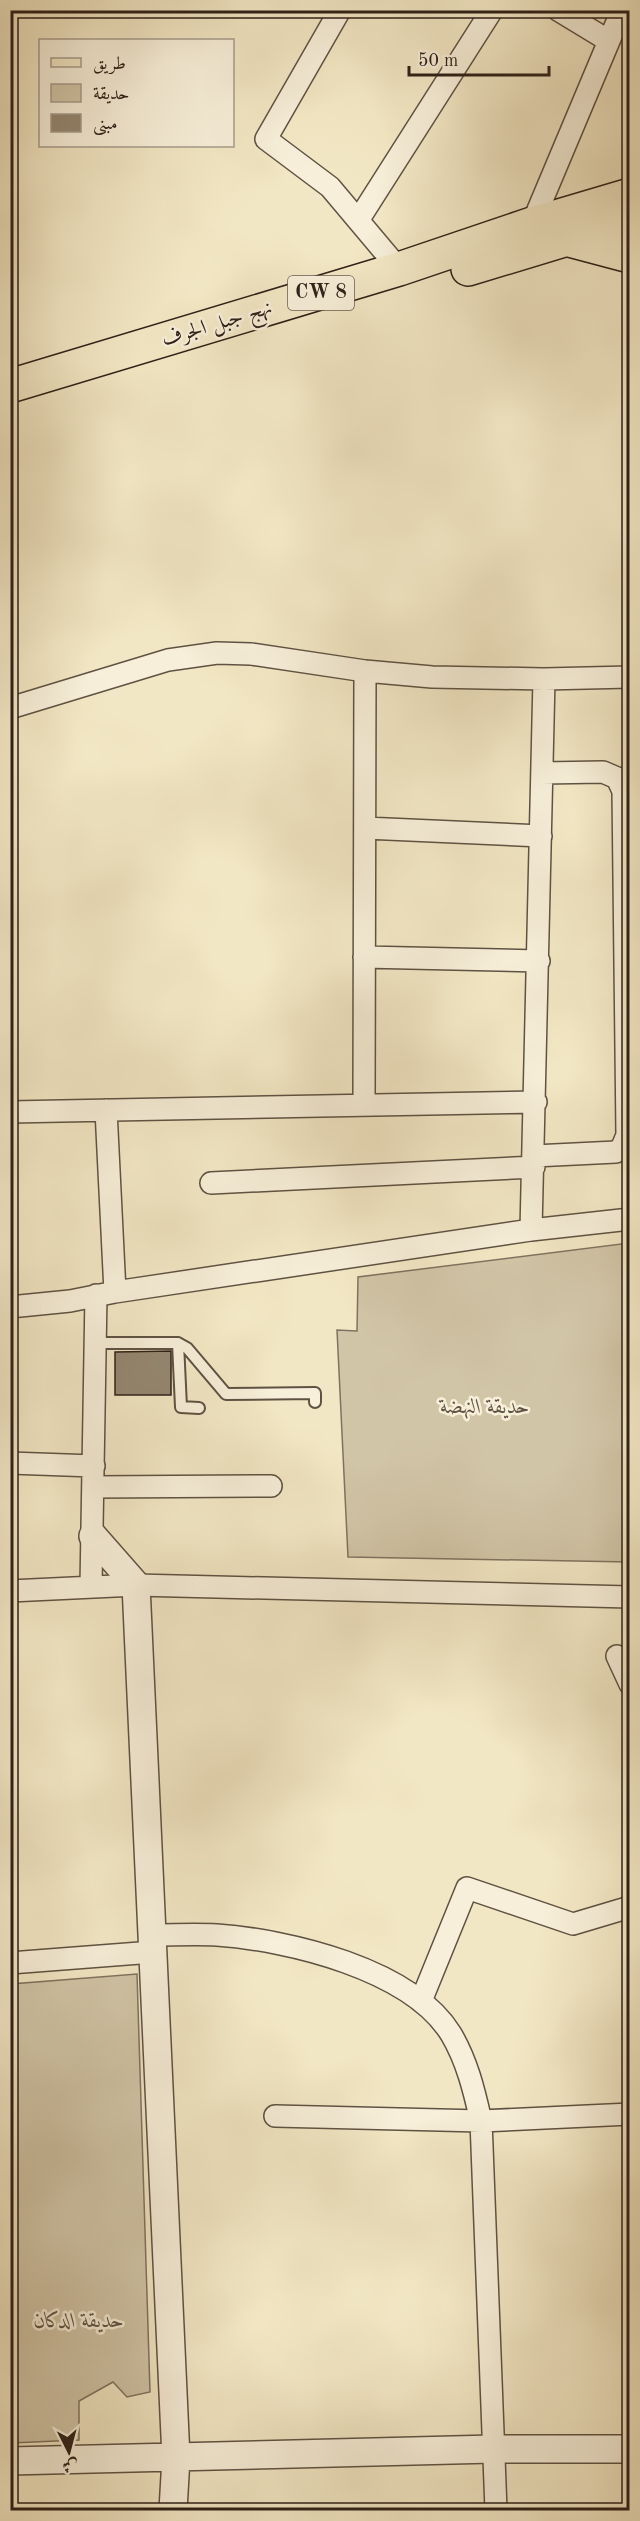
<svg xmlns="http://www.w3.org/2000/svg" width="640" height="2521" font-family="'Old Standard TT',Amiri,serif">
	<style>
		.green { fill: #d1c5a7; stroke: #807260; stroke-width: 1.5 }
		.building { fill: #948771; stroke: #2e2018; stroke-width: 1.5 }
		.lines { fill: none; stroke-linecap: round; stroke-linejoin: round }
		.service-casing { stroke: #5f5243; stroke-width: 14 }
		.minor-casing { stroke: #5f5243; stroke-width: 24 }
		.tertiary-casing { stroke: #5f5243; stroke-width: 30 }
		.primary-casing { stroke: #2e2018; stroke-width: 36 }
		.service { stroke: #f7efd9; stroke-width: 10 }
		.minor { stroke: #f7efd9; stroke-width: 21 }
		.tertiary { stroke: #f7efd9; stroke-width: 27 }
		.primary { stroke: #f2e7c4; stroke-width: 33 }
		.labels { text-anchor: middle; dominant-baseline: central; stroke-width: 5; stroke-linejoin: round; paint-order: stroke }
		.shield { fill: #f7efd9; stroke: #6a5e52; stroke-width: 1.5 }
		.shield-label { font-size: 20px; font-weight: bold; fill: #2e2018 }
		.street-label { font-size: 21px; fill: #2e2018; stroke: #f7efd9 }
		.park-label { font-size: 21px; font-style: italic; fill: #5f5243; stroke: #f7efd9 }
	</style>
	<rect width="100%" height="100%" fill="#f2e7c4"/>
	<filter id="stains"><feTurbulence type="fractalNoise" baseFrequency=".00333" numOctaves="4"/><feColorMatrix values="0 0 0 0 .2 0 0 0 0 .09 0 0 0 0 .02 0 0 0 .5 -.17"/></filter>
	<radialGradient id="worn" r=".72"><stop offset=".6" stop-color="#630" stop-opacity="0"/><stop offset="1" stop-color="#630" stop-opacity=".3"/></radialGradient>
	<path class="green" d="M 629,1243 L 629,1562 L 348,1557 L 337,1330 L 357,1331 L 358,1277 Z
		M 137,1974 L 150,2392 L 127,2397 L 113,2382 L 79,2401 L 79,2440 L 11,2443 L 11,1984 Z"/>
	<path class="building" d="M 171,1351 L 171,1395 L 115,1395 L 115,1352 Z"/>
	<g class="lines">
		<defs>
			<path id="service" d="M 96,1343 L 178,1343 L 181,1407 L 199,1408
				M 178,1343 L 187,1348 L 226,1394 L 315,1393 L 315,1402"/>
			<path id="minor" d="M 340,10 L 266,139 L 330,187 L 399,269
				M 558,10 L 609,41
				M 359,219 L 492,10
				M 532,224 L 622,10
				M 10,708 L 168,660 L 217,653 L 251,654 L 365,671 L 432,677 L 544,679 L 630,677
				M 365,828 L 541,836
				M 364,957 L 539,961
				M 364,1105 L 365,671
				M 106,1110 L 115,1292
				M 10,1112 L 536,1102
				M 534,1156 L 616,1152 L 622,1147 L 627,1135 L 623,791 L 617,778 L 603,772 L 542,773
				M 211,1183 L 534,1167
				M 531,1230 L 544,679
				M 10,1307 L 70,1301 L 115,1292 L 531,1230 L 630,1219
				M 10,1463 L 94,1466
				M 94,1487 L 271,1486
				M 91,1586 L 96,1295
				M 10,1591 L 136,1585 L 630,1597
				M 617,1656 L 630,1684
				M 152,1935 C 174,1935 195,1934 217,1935 C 288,1940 411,1969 451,2034 C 467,2061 474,2090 481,2121 L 496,2510
				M 10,1963 L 153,1952
				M 421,2001 L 467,1888 L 573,1924 L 630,1907
				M 275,2116 L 481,2121 L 630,2114"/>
			<path id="tertiary" d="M 93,1536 L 136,1585 L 176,2458 L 173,2510
				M 10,2461 L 493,2449 L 630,2449"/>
			<path id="primary" d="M 566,239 L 630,256
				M 468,269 L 630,220
				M 10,386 L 399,269 L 532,224 L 630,195"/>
		</defs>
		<use href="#service" class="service-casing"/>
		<use href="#minor" class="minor-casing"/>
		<use href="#tertiary" class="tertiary-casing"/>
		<use href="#primary" class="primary-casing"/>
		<use href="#service" class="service"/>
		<use href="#minor" class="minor"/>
		<use href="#tertiary" class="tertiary"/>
		<use href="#primary" class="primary"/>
	</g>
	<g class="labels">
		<rect class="shield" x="288" y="276" width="66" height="34" rx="4.5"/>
		<g class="shield-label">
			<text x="321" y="293">CW 8</text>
		</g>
		<g class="street-label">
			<text transform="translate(217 324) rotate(-17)">نهج جبل الجرف</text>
		</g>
		<g class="park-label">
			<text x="485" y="1407">حديقة النهضة</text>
			<text x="79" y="2321">حديقة الدكان</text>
		</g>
	</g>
	<rect width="640" height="2521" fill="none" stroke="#f2e7c4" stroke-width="36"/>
	<rect x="12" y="12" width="616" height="2497" fill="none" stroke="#2e2018" stroke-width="3"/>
	<rect x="18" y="18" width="604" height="2485" fill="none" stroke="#2e2018" stroke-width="1.5"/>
	<rect x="39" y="39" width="195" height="108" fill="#f7efd9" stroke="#a79c8c" stroke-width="1.5"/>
	<rect x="51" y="58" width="30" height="9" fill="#f2e7c4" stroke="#a79c8c" stroke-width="1.5"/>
	<text x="93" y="69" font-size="18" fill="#2e2018">طريق</text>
	<rect x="51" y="84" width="30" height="18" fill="#d1c5a7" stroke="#a79c8c" stroke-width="1.5"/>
	<text x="93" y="99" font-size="18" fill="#2e2018">حديقة</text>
	<rect x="51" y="114" width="30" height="18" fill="#948771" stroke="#a79c8c" stroke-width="1.5"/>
	<text x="93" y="129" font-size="18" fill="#2e2018">مبنى</text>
	<g transform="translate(69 2452) rotate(174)" stroke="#f7efd9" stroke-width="4.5" paint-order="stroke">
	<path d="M0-4.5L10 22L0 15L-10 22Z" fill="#2e2018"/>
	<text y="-9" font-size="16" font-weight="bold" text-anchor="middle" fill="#2e2018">ش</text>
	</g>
	<path d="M409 66v9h140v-9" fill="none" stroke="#2e2018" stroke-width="3"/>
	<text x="418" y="66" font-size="18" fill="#2e2018" stroke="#f7efd9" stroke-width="4.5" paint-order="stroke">50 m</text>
	<rect width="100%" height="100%" filter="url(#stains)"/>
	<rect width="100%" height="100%" fill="url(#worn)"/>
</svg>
